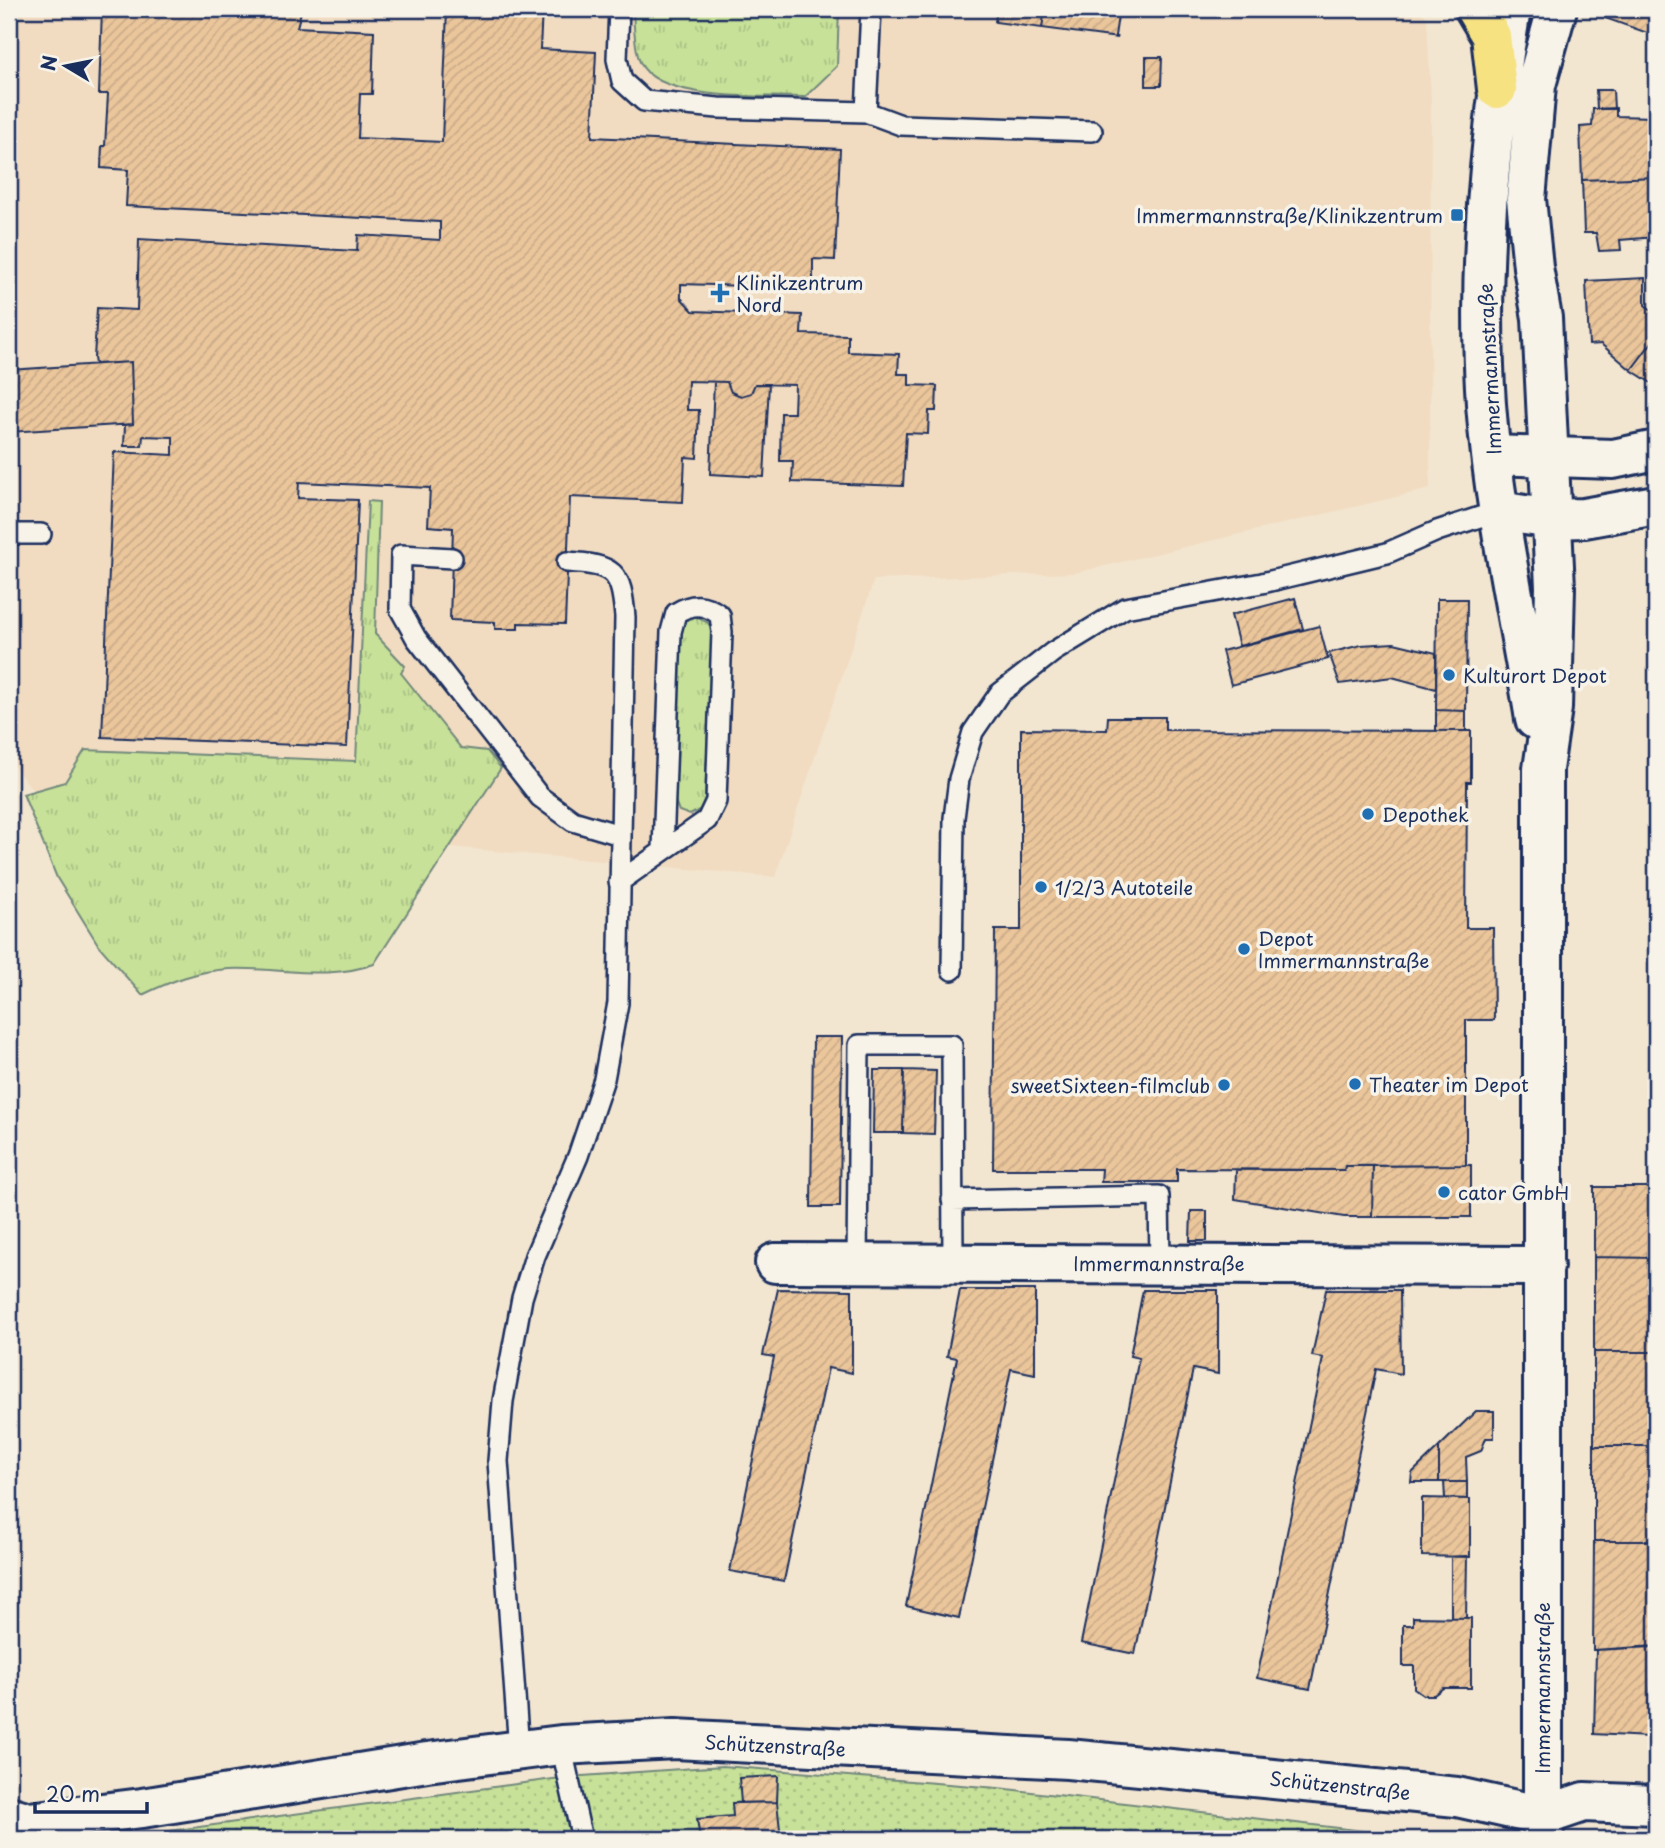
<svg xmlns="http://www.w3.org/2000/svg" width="1665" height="1848" font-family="'Playpen Sans',sans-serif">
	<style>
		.built { fill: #f1dcc1 }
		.grass { fill: url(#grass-tufts); stroke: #71887b; stroke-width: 2 }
		.park { fill: url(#park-dots); stroke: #71887b; stroke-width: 2 }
		.building { fill: url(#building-hatch); stroke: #1b2f5e; stroke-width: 2 }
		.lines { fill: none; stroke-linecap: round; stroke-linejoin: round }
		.lane-casing { stroke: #1b2f5e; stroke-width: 24 }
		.street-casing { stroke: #1b2f5e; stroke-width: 44 }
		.secondary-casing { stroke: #1b2f5e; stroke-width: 44 }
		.primary-casing { stroke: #1b2f5e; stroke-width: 44 }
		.lane { stroke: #f7f3e8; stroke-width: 19 }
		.street { stroke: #f7f3e8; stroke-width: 38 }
		.secondary { stroke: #f7f3e8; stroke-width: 38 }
		.primary { stroke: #f6e281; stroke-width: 38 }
		.poi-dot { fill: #1f6fb2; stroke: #f7f3e8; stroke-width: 2.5 }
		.labels { text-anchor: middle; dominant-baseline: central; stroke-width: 7; stroke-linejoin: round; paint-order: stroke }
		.poi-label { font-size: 19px; fill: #1b2f5e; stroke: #f7f3e8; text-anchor: start }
		.street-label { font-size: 19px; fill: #1b2f5e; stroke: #f7f3e8 }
	</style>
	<defs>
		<pattern id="grass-tufts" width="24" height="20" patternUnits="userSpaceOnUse" patternTransform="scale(1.75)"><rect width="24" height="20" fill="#c7e198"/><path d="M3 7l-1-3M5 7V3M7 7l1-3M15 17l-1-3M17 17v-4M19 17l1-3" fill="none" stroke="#aac185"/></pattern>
		<pattern id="park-dots" width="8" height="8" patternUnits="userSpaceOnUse" patternTransform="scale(1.75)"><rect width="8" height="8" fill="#c7e198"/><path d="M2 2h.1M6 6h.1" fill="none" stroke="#aac185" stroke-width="1.8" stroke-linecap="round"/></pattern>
		<pattern id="building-hatch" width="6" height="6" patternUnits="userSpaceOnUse" patternTransform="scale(1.75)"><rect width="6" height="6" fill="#ebc69b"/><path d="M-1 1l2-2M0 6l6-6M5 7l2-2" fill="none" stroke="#c9aa88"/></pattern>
	</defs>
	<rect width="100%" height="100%" fill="#f3e6d1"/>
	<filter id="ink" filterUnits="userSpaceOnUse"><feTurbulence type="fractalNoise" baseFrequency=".0143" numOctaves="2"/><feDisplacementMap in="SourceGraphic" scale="14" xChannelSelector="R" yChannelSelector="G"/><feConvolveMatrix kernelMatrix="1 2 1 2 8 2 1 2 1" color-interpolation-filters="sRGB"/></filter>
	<g filter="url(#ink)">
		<path class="built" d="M 9,9 L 1417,9 L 1427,17 L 1431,98 L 1430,489 L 1075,573 L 874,580 L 775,877 L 417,844 L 160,953 L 9,760 Z"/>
		<path class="grass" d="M 633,9 L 839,9 L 837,66 L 805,97 C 768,96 657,102 640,62 C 634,47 634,25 633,9 Z
			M 368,501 L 379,502 L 375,634 L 405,666 L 401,673 L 461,748 L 487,751 L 501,768 L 374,964 C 328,981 277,967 229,969 C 197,971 171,981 142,995 L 99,946 L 57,878 L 23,794 L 65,782 L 85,750 L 356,761 Z
			M 696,617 L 707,622 L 713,630 L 705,799 L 701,809 L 690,815 L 679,811 L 674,798 L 680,629 L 687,620 Z"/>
		<path class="park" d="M 723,1766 L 998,1788 L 1432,1839 L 110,1839 L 568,1777 Z"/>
		<path class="building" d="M 102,9 L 301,12 L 297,27 L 374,31 L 372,94 L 360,94 L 358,138 L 442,142 L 447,9 L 542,9 L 540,49 L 596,52 L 592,137 L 840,149 L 835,260 L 813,259 L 813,288 L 681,284 L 681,298 L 693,311 L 802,315 L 801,334 L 848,335 L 848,352 L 899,354 L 898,374 L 909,374 L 909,385 L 937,386 L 936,411 L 929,411 L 928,434 L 906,433 L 903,486 L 792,482 L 793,461 L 780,461 L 781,413 L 794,413 L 795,385 L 755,384 L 751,393 L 741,396 L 731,392 L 727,382 L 688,381 L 687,410 L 699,410 L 697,458 L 685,457 L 683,502 L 570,497 L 565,624 L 518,623 L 518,629 L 495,629 L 495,622 L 450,620 L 453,528 L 428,526 L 430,488 L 299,482 L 298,498 L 358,500 L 347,747 L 102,737 L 114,452 L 173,455 L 173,437 L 143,436 L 142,446 L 124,446 L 125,425 L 133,424 L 131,362 L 95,364 L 94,358 L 97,308 L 137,310 L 139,239 L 357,251 L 358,235 L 440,240 L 440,222 L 126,206 L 128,170 L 101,168 L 102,146 L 105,146 L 108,94 L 99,94 Z
			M 997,9 L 1045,9 L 1042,28 L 995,22 Z
			M 1045,9 L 1119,9 L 1115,36 L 1118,38 L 1042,28 Z
			M 1608,9 L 1656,9 L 1653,35 L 1605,18 Z
			M 1146,57 L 1162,57 L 1161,86 L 1146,86 Z
			M 1596,90 L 1613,90 L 1614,109 L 1597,109 Z
			M 1616,108 L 1616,116 L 1654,117 L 1656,177 L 1582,180 L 1580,127 L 1592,126 L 1593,109 Z
			M 1656,177 L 1656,237 L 1620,240 L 1621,250 L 1599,251 L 1596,233 L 1584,233 L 1582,180 Z
			M 1645,278 L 1645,305 L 1656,313 L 1656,337 L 1631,370 L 1601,344 L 1589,345 L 1586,281 Z
			M 1656,337 L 1656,386 L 1631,370 Z
			M 131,362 L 133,424 L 9,432 L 9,370 Z
			M 714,382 L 727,382 L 731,392 L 741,396 L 751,393 L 755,384 L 769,384 L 764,477 L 710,474 Z
			M 1295,598 L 1303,629 L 1239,646 L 1231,615 Z
			M 1437,599 L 1467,599 L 1466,711 L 1436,710 Z
			M 1319,626 L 1328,659 L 1231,685 L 1222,651 Z
			M 1394,643 L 1436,653 L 1436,689 L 1392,677 L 1340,684 L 1329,653 L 1361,645 Z
			M 1436,710 L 1466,711 L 1466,731 L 1436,731 Z
			M 1108,717 L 1165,717 L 1165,730 L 1471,731 L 1471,782 L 1467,782 L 1466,928 L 1493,928 L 1494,1020 L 1466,1020 L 1466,1165 L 1345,1166 L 1344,1170 L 1177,1169 L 1177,1182 L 1101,1182 L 1102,1169 L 993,1169 L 995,930 L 1021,930 L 1021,729 L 1107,730 Z
			M 813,1037 L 842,1037 L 840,1207 L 811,1207 Z
			M 874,1070 L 904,1070 L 903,1133 L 873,1133 Z
			M 904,1070 L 936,1071 L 934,1134 L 903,1133 Z
			M 1466,1165 L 1471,1165 L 1471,1217 L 1372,1217 L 1373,1166 Z
			M 1345,1166 L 1373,1166 L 1372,1217 L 1344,1217 L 1235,1199 L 1236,1170 L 1344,1170 Z
			M 1594,1187 L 1656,1187 L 1656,1258 L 1594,1257 Z
			M 1191,1211 L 1207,1211 L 1207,1241 L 1190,1241 Z
			M 1594,1257 L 1656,1258 L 1656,1352 L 1594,1352 Z
			M 778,1289 L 852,1290 L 852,1373 L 828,1368 L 784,1581 L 730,1571 L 774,1357 L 763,1355 Z
			M 960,1290 L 1035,1290 L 1035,1374 L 1011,1369 L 959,1618 L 906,1606 L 957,1358 L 947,1356 Z
			M 1143,1290 L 1218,1290 L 1218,1374 L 1193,1369 L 1135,1654 L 1081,1643 L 1139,1358 L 1130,1356 Z
			M 1326,1290 L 1400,1290 L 1401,1374 L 1376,1369 L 1310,1689 L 1257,1678 L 1323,1358 L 1312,1356 Z
			M 1594,1352 L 1656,1352 L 1656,1446 L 1594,1446 Z
			M 1476,1411 L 1494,1411 L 1494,1438 L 1486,1438 L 1481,1451 L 1466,1457 L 1467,1482 L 1439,1482 L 1439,1447 Z
			M 1594,1446 L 1656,1446 L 1656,1541 L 1594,1541 Z
			M 1439,1447 L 1439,1482 L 1411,1482 L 1412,1473 Z
			M 1444,1482 L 1467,1482 L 1467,1499 L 1445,1498 Z
			M 1422,1498 L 1470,1499 L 1470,1557 L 1422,1556 Z
			M 1594,1541 L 1656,1541 L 1656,1646 L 1593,1650 Z
			M 1467,1556 L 1466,1618 L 1451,1618 L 1451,1557 Z
			M 1413,1617 L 1471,1618 L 1471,1688 L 1443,1688 L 1434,1695 L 1424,1695 L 1414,1688 L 1414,1666 L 1403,1666 L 1403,1625 L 1413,1625 Z
			M 1653,1647 L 1648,1737 L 1594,1734 L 1596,1650 Z
			M 1652,1675 L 1656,1675 L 1656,1738 L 1648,1737 Z
			M 778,1776 L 777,1802 L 741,1803 L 739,1778 Z
			M 777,1802 L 781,1839 L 700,1839 L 697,1819 L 733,1816 L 732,1803 Z"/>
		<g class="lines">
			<defs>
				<path id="lane" d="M 619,9 L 617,59 L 622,81 L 644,101 L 718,108 L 866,112
					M 871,9 L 866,112 L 901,125 L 1092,131
					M 9,534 L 41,534
					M 452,558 L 401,555 L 400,609 L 416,638 L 540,797 L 573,821 L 620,835
					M 619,882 L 707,820 L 716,801 L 722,632 L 720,615 C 704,603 692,603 676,613 L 671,632 L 663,849
					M 952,970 L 954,818 L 959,779 L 973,732 L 999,694 L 1053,652 L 1125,608 L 1262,583 L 1387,553 L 1437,531 L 1498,511
					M 952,1200 L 1159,1196 L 1160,1263
					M 857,1264 L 859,1045 L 952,1045 L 953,1264
					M 561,1745 L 582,1839
					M 519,1750 L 498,1461 L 503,1401 L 522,1298 L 535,1256 L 578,1156 L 604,1079 L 618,1003 L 625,617 C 621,571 615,565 567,562"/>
				<path id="street" d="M 1492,455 L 1613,459 L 1656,450
					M 1498,511 L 1552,519 L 1584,518 L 1656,505
					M 775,1263 L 1544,1266
					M 9,1816 L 29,1822 L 142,1808 L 427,1762 L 561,1745 L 675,1739 L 1068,1759 L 1457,1797 L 1543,1816 L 1544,1839"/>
				<path id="secondary" d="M 1511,9 C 1489,139 1477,272 1486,404 C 1494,510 1518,614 1535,719
					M 1543,1816 L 1543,769 L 1552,708 L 1555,587 L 1542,318 L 1533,267 L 1526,199 L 1536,85 L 1557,9
					M 1543,1816 L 1584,1802 L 1656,1805"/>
				<path id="primary" d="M 1475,9 L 1491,36 L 1497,89"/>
			</defs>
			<use href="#lane" class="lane-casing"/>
			<use href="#street" class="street-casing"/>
			<use href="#secondary" class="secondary-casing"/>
			<use href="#primary" class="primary-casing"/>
			<use href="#lane" class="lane"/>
			<use href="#street" class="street"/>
			<use href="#secondary" class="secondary"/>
			<use href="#primary" class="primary"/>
		</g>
	</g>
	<g class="poi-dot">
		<rect x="1450" y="208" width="14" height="14" rx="3.5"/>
		<path d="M716.5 282.5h7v7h7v7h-7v7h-7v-7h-7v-7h7z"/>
		<circle cx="1449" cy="675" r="7"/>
		<circle cx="1368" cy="814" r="7"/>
		<circle cx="1041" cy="887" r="7"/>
		<circle cx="1244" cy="949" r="7"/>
		<circle cx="1355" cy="1084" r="7"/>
		<circle cx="1224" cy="1085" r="7"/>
		<circle cx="1444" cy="1192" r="7"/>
	</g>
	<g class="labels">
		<g class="poi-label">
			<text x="1443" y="215" text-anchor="end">Immermannstraße/Klinikzentrum</text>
			<text x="736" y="282">Klinikzentrum<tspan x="736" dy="22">Nord</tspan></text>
			<text x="1463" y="675">Kulturort Depot</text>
			<text x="1382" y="814">Depothek</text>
			<text x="1055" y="887">1/2/3 Autoteile</text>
			<text x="1258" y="938">Depot<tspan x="1258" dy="22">Immermannstraße</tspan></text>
			<text x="1369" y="1084">Theater im Depot</text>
			<text x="1210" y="1085" text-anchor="end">sweetSixteen-filmclub</text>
			<text x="1458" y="1192">cator GmbH</text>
		</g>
		<g class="street-label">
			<text transform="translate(1489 369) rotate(-93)">Immermannstraße</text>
			<text x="1159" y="1263">Immermannstraße</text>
			<text transform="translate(1542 1688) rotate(-90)">Immermannstraße</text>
			<text transform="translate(775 1745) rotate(3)">Schützenstraße</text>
			<text transform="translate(1340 1785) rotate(6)">Schützenstraße</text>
		</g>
	</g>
	<rect width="1665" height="1848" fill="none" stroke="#f7f3e8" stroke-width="35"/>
	<rect x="18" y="18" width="1630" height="1813" fill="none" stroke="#1b2f5e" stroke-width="2.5" filter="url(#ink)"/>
	<g transform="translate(66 66) rotate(280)" stroke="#f7f3e8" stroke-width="5" paint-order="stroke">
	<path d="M0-5L12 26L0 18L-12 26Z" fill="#1b2f5e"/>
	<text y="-10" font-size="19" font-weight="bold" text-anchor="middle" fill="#1b2f5e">N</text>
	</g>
	<path d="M35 1802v10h112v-10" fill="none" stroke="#1b2f5e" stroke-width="3.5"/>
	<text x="46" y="1802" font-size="21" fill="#1b2f5e" stroke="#f7f3e8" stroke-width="5" paint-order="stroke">20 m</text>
</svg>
